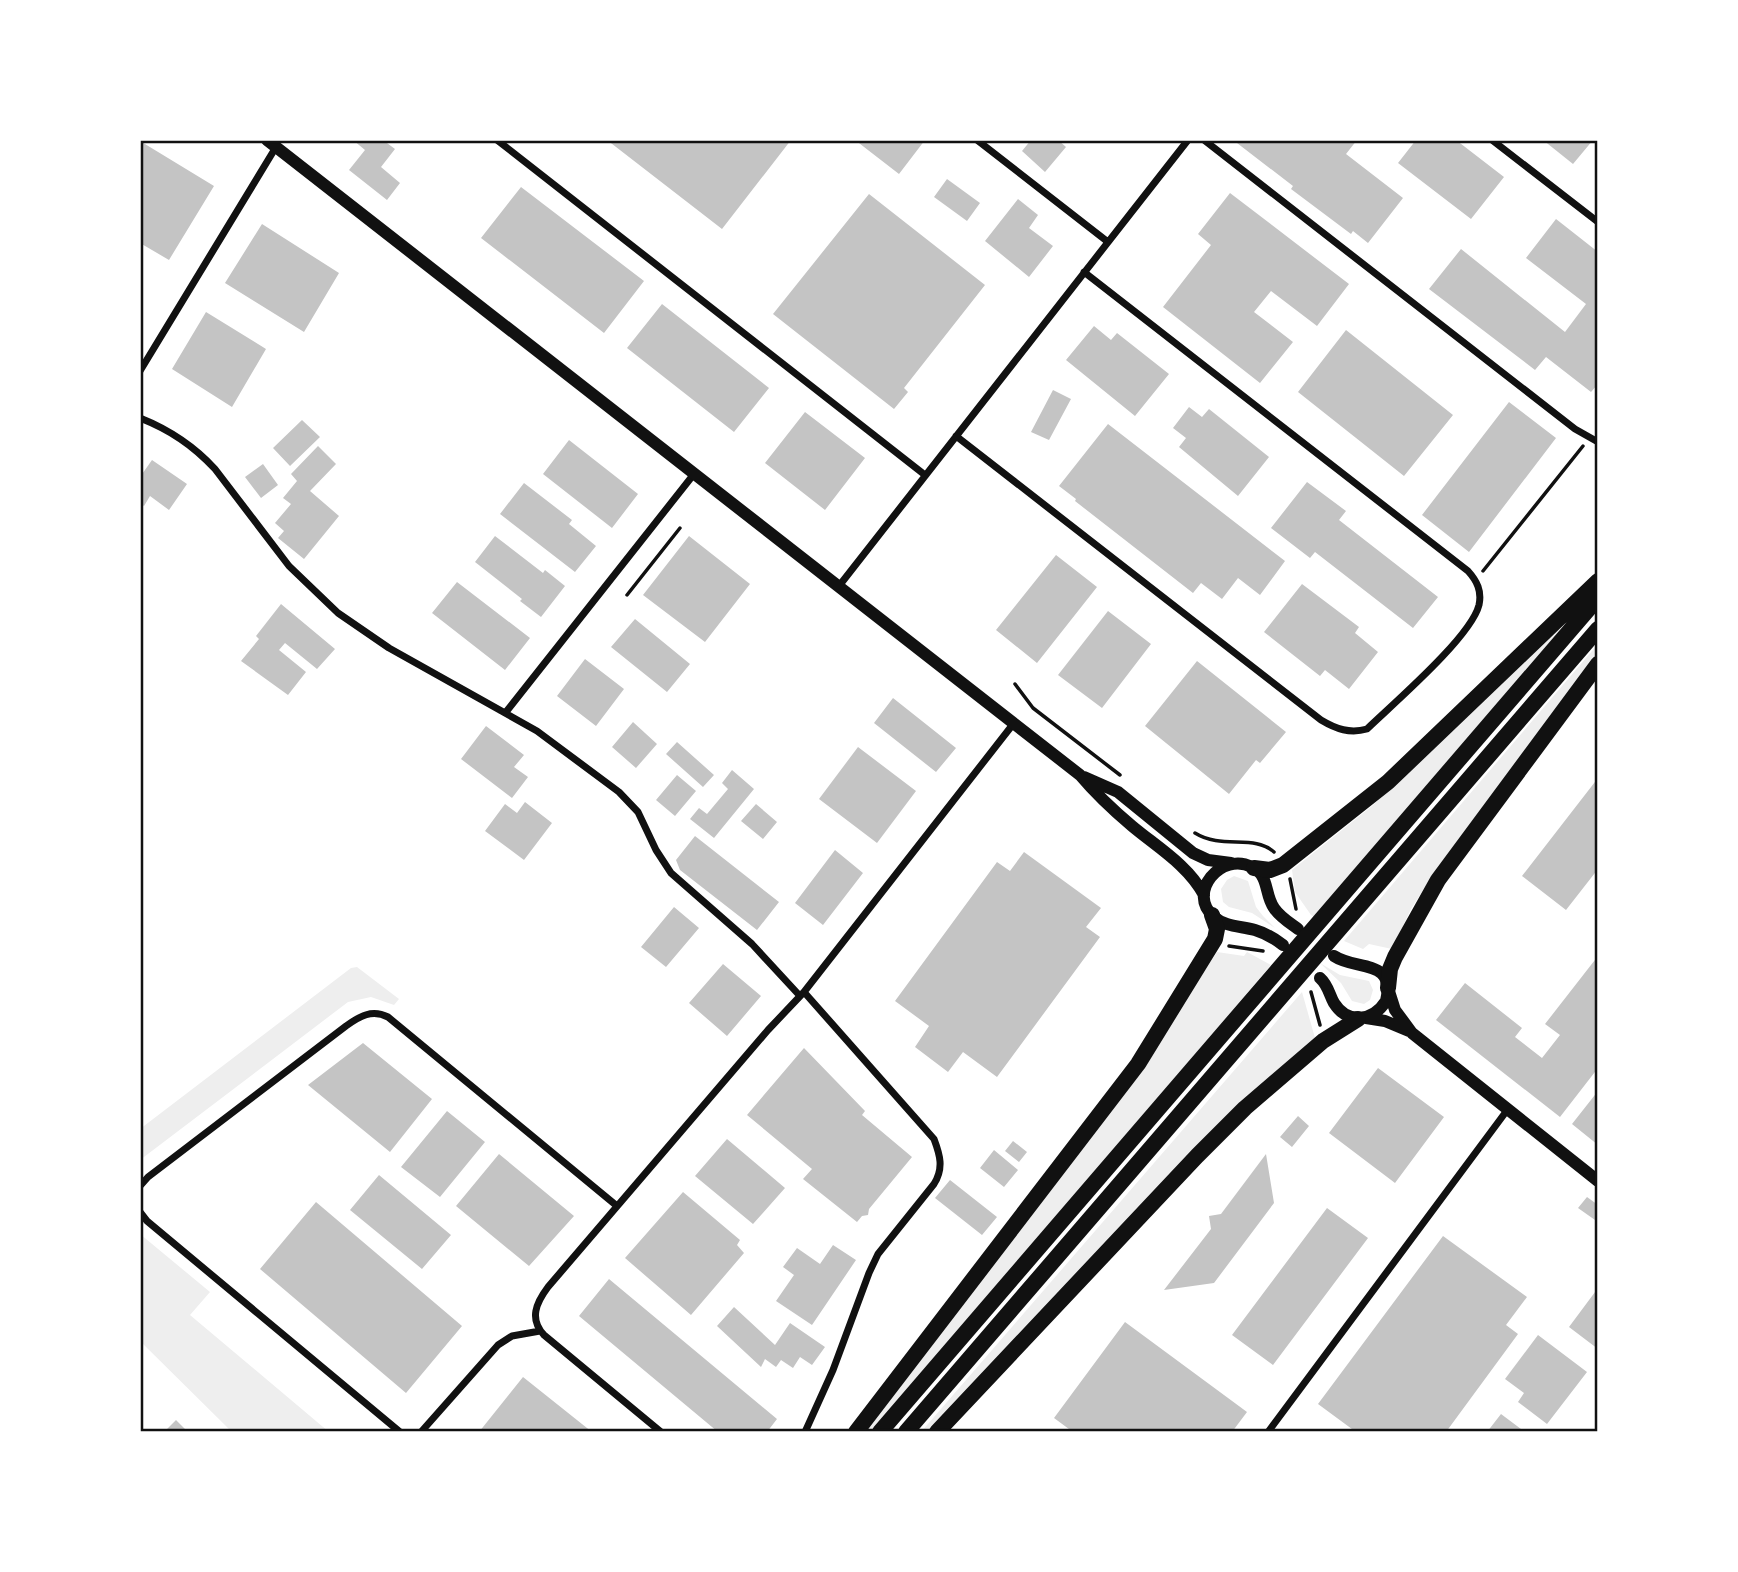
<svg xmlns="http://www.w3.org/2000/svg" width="1738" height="1572" font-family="'Fira Sans Condensed',sans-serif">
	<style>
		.green { fill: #eee }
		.building { fill: #c4c4c4 }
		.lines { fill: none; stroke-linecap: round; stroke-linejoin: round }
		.path { stroke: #111; stroke-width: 3.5 }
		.minor { stroke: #111; stroke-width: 7 }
		.tertiary { stroke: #111; stroke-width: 12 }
		.primary { stroke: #111; stroke-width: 16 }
		.neatline { fill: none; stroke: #111; stroke-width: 2.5 }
	</style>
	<rect width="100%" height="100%" fill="#fff"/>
	<path class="green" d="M 1565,624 L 1314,917 L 1311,915 L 1295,892 L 1292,870 L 1372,806 Z
		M 1598,644 L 1598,654 L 1437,868 L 1411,909 L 1392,949 L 1369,944 L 1363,949 L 1344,941 Z
		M 1234,876 L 1248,881 L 1256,907 L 1263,916 L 1275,928 L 1252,913 L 1229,907 L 1223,902 L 1221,889 L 1227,880 Z
		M 1217,952 L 1244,956 L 1247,952 L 1271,965 L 872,1432 L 865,1432 L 1151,1053 Z
		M 1320,963 L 1340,975 L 1369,981 L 1373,990 L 1370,1000 L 1364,1004 L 1352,1001 L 1341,983 Z
		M 357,967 L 399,999 L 394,1005 L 371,997 L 348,1002 L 140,1160 L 140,1129 L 351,968 Z
		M 1302,992 L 1315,1038 L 1176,1169 L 929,1432 L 921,1432 Z
		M 140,1234 L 210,1292 L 190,1315 L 329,1432 L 232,1432 L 140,1341 Z"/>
	<path class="building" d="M 353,140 L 383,140 L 395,149 L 381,167 L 400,183 L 387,200 L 349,170 L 365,150 Z
		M 607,140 L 791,140 L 722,229 Z
		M 855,140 L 925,140 L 899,174 Z
		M 1031,140 L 1058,140 L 1066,147 L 1045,172 L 1022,151 Z
		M 1239,140 L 1357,140 L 1346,154 L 1403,198 L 1368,243 L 1353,231 L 1351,234 L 1291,189 L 1293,186 L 1237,143 Z
		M 1416,140 L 1456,140 L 1504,177 L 1471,219 L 1398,163 Z
		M 1543,140 L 1593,140 L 1573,164 Z
		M 140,141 L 214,186 L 169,260 L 140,243 Z
		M 947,179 L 980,203 L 967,221 L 934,197 Z
		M 521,187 L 644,281 L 604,333 L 481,238 Z
		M 1230,193 L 1349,284 L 1317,326 L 1271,291 L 1254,312 L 1293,342 L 1260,383 L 1163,307 L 1211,245 L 1198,234 Z
		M 869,194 L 985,285 L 904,388 L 908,392 L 894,409 L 773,314 Z
		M 1018,199 L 1038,215 L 1029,228 L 1053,246 L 1029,277 L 985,241 Z
		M 1556,219 L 1598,252 L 1598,384 L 1591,392 L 1546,357 L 1535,370 L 1429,289 L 1461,249 L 1565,332 L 1586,304 L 1526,258 Z
		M 262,224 L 339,273 L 304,332 L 225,283 Z
		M 662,304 L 769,388 L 734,432 L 627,348 Z
		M 206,312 L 266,349 L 232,407 L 172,369 Z
		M 1094,326 L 1111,340 L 1117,333 L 1169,374 L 1135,416 L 1066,360 Z
		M 1346,330 L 1453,415 L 1404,476 L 1298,392 Z
		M 1053,390 L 1071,399 L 1049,440 L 1031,432 Z
		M 1509,402 L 1556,438 L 1469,552 L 1422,515 Z
		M 1189,407 L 1202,417 L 1209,409 L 1269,457 L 1238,496 L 1179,447 L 1186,438 L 1173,428 Z
		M 805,412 L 865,458 L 825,510 L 765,463 Z
		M 302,420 L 320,437 L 290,466 L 273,448 Z
		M 1108,424 L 1285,561 L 1260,595 L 1238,578 L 1222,599 L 1201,583 L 1193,593 L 1075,501 L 1076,499 L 1059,486 Z
		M 569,440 L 638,494 L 612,528 L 543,474 Z
		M 318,446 L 336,464 L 310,491 L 339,516 L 304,559 L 278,538 L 284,531 L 275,523 L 291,504 L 283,498 L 297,481 L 291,474 Z
		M 152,460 L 187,484 L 169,510 L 150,496 L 144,506 L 140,503 L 140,477 Z
		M 263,464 L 278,485 L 261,498 L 245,477 Z
		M 1307,482 L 1346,511 L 1339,520 L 1438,597 L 1413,628 L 1315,552 L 1310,558 L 1271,528 Z
		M 524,483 L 572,520 L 569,524 L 596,546 L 575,572 L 500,514 Z
		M 495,536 L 543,573 L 545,570 L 565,586 L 541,617 L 520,601 L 522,599 L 475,562 Z
		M 689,536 L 750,584 L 705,642 L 643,595 Z
		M 1056,555 L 1097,587 L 1037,663 L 996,630 Z
		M 457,582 L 530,638 L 505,670 L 432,613 Z
		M 1302,584 L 1359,627 L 1355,633 L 1378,652 L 1349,689 L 1325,670 L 1320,676 L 1264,632 Z
		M 281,604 L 335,649 L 317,669 L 285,643 L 279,650 L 306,672 L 288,695 L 241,661 L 259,639 L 256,636 Z
		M 1108,611 L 1151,644 L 1102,708 L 1058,675 Z
		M 635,619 L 690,664 L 667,692 L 611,647 Z
		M 585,659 L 624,689 L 596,726 L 557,696 Z
		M 1197,661 L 1286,732 L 1260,763 L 1256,760 L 1229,794 L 1145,726 Z
		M 893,698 L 956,748 L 936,772 L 874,723 Z
		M 633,722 L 657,744 L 636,768 L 612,747 Z
		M 486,726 L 524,755 L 514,767 L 528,777 L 512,798 L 461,759 Z
		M 677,742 L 714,775 L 703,787 L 666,754 Z
		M 858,747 L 916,791 L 877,843 L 819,799 Z
		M 732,770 L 754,789 L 714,838 L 690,819 L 699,808 L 707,814 L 728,789 L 722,783 Z
		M 677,775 L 696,791 L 675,816 L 656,800 Z
		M 1598,778 L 1598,869 L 1566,910 L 1522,876 Z
		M 525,802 L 552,823 L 524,860 L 485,831 L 505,804 L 517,813 Z
		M 756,804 L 777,822 L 763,839 L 741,821 Z
		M 695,836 L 779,902 L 757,930 L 680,870 L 676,860 Z
		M 835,850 L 863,873 L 823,925 L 795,903 Z
		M 1024,852 L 1101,908 L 1086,927 L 1100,937 L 997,1077 L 963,1052 L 948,1072 L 915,1047 L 929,1026 L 895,1001 L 997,862 L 1010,871 Z
		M 674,907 L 699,928 L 666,967 L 641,947 Z
		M 1598,956 L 1598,1068 L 1560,1117 L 1436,1020 L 1465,983 L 1522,1028 L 1515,1037 L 1542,1058 L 1560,1035 L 1545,1024 Z
		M 723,964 L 761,996 L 727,1036 L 689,1003 Z
		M 363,1043 L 432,1099 L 390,1152 L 308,1085 Z
		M 804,1048 L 865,1111 L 862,1115 L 912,1157 L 869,1209 L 868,1215 L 862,1216 L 857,1222 L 803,1179 L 812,1169 L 747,1115 Z
		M 1378,1068 L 1444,1117 L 1395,1183 L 1329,1133 Z
		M 1598,1091 L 1598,1145 L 1572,1124 Z
		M 447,1111 L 485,1142 L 440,1197 L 401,1167 Z
		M 1298,1116 L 1309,1126 L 1292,1147 L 1280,1137 Z
		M 727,1139 L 785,1188 L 753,1224 L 695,1176 Z
		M 1013,1141 L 1027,1152 L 1019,1162 L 1005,1151 Z
		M 994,1150 L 1018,1170 L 1004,1187 L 980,1168 Z
		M 499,1154 L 574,1216 L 529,1266 L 456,1206 Z
		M 1266,1154 L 1274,1203 L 1214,1283 L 1164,1290 L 1211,1229 L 1209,1216 L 1221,1214 Z
		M 379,1175 L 451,1235 L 422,1269 L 350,1210 Z
		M 950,1180 L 997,1217 L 982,1235 L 935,1198 Z
		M 683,1192 L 740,1240 L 737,1245 L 744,1253 L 691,1315 L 625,1258 Z
		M 1587,1197 L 1598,1205 L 1598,1216 L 1595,1220 L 1578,1208 Z
		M 316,1202 L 462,1326 L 406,1393 L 260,1269 Z
		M 1327,1208 L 1368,1238 L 1273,1365 L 1232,1335 Z
		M 1443,1236 L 1527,1297 L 1506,1325 L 1518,1334 L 1446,1432 L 1356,1432 L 1318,1404 Z
		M 833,1245 L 856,1260 L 812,1325 L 776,1301 L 794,1275 L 783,1267 L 797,1248 L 820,1264 Z
		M 609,1279 L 777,1419 L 767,1432 L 718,1432 L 579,1316 Z
		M 1598,1288 L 1598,1349 L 1569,1327 Z
		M 734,1307 L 775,1345 L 790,1323 L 825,1347 L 812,1365 L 800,1357 L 793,1368 L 781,1360 L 776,1367 L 765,1359 L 761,1367 L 717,1326 Z
		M 1125,1322 L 1247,1412 L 1232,1432 L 1073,1432 L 1054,1418 Z
		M 1538,1335 L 1587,1372 L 1547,1424 L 1518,1402 L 1524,1393 L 1505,1379 Z
		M 523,1377 L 592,1432 L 479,1432 Z
		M 1501,1414 L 1525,1432 L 1487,1432 Z
		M 176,1420 L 188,1432 L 164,1432 Z"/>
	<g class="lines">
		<path class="path" d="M 1483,571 L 1583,446
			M 627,595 L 680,528
			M 1015,684 L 1033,708 L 1120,775
			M 1195,833 C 1222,850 1254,834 1274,852
			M 1290,879 L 1296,909
			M 1229,946 L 1263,951
			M 1311,992 L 1320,1025"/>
		<path class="minor" d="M 497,140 L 925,475
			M 977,140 L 1108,242
			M 1204,140 L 1575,429 L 1598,442
			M 1492,140 L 1598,222
			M 140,371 L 276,147
			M 140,418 C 170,430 193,445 215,469 L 289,566 L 338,613 L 389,648 L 537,731 L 619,792 L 638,812 L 656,850 L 671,873 L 752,944 L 800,996
			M 956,436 L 1321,720 C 1336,729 1350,734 1367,729 C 1394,703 1471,637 1479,605 C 1482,591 1477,581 1468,571 L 1084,272
			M 839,586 L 1188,140
			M 506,712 L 694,474
			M 804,992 L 934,1139 C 940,1155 944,1168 934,1184 L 878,1254 L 869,1273 L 833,1370 L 805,1432
			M 140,1186 L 148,1177 L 346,1026 C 360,1016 372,1009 388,1017 L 617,1206
			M 140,1212 L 147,1221 L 400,1432
			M 421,1432 L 498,1345 L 512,1336 L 540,1331
			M 661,1432 L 544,1335 C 529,1319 536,1303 548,1287 L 768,1030 L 804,992 L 1014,723
			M 1268,1432 L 1508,1109"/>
		<path class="tertiary" d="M 267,140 L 1080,775 C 1096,794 1113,810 1132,826 C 1157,847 1188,865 1204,895
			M 1084,777 L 1118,792 L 1193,853 L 1208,860 L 1231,863
			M 1283,945 C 1274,938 1265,933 1255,930 C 1241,926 1225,927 1214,917 C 1186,893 1221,851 1252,867 C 1270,876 1264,894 1274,908 C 1280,917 1290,923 1298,929
			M 1320,978 C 1328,985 1329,994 1334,1003 C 1348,1025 1373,1021 1386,1001 C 1396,958 1356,971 1334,956
			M 1388,988 L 1395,1010 L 1412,1033 L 1598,1181
			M 1366,1018 L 1385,1021 L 1409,1031"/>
		<path class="primary" d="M 1254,868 L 1270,870 L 1283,865 L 1388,782 L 1598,581
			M 1388,988 L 1390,969 L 1395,957 L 1438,880 L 1598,664
			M 856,1432 L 1138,1064 L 1215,939 L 1217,929 L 1212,915
			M 880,1432 L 1598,598
			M 906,1432 L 1598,629
			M 937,1432 L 1197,1156 L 1245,1108 L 1323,1041 L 1358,1019"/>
	</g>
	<rect width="1738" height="1572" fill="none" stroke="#ffffff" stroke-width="284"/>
	<rect x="142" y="142" width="1454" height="1288" class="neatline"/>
</svg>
